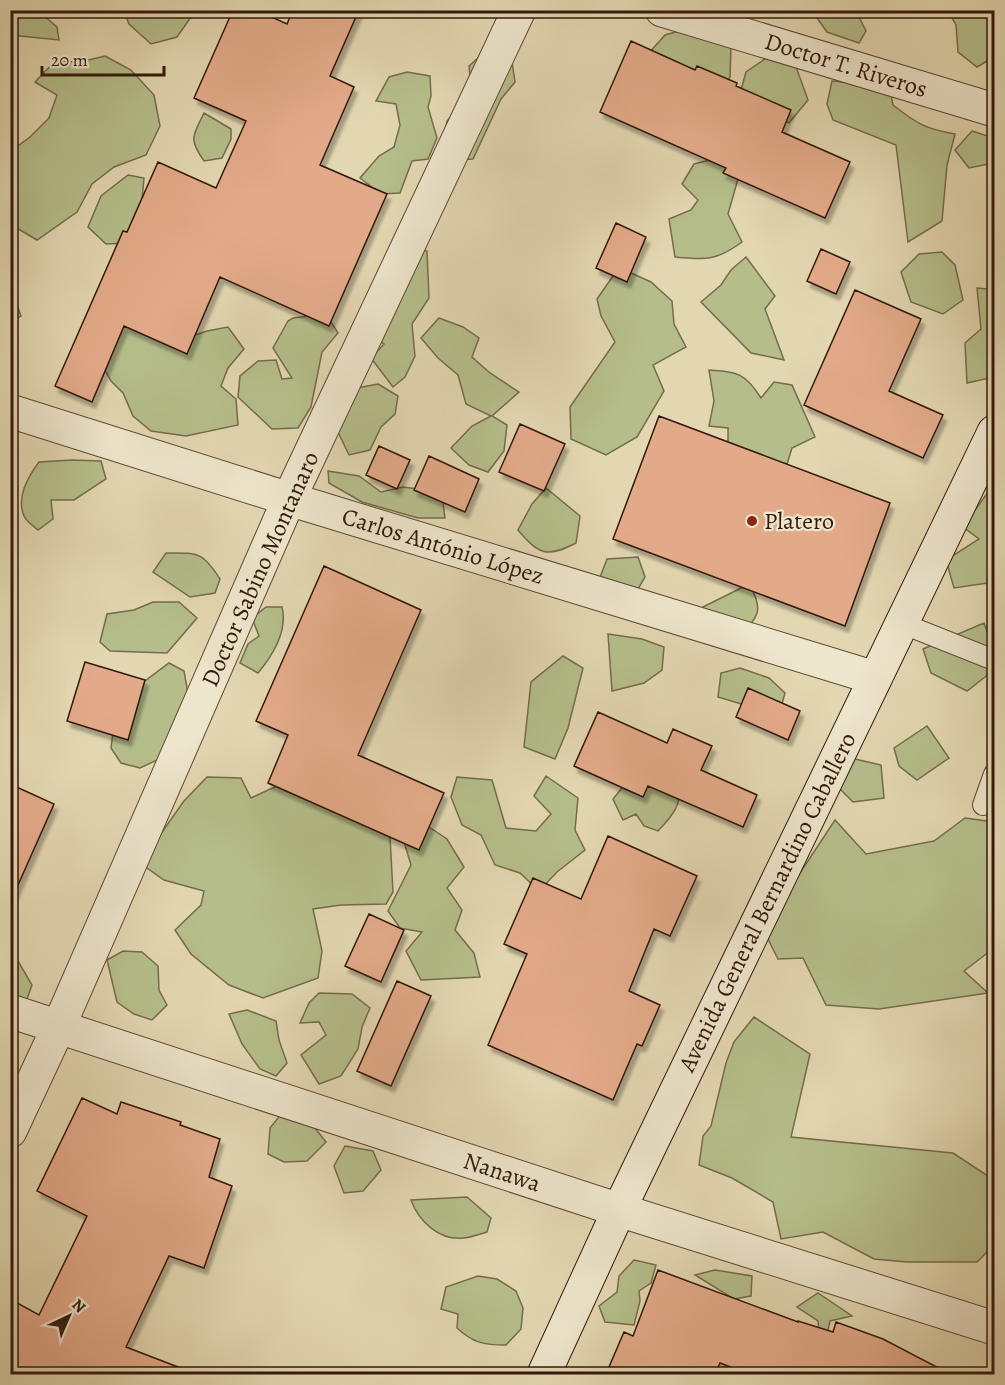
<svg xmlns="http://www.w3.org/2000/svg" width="1005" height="1385" font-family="Alegreya,serif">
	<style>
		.green { fill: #b5be8b; stroke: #746c4b; stroke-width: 1.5 }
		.building { fill: #e3aa89; stroke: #32190b; stroke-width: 1.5; filter: url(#shadow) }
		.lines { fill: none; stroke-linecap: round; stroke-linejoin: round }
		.lane-casing { stroke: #5e4834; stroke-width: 22 }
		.street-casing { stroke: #5e4834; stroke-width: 35 }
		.secondary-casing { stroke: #32190b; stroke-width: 35 }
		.lane { stroke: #ede5cc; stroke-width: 20 }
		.street { stroke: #ede5cc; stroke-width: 33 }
		.secondary { stroke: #ede5cc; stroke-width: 33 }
		.poi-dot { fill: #8f2418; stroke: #ede5cc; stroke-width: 2 }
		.labels { text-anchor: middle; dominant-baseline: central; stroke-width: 4.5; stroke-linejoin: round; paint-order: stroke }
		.street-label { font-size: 24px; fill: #32190b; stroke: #ede5cc }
		.poi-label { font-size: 24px; fill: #32190b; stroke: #ede5cc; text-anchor: start }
	</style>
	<defs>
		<filter id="shadow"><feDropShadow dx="3.5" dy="6" stdDeviation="1.5" flood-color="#0004"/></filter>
	</defs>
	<rect width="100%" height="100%" fill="#e3d7b1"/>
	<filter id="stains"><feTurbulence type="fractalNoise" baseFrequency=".00333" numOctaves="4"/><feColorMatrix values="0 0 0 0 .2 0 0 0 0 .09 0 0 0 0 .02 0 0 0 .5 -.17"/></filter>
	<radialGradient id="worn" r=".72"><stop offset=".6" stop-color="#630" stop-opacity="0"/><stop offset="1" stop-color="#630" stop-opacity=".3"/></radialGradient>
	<path class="green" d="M 11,10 L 38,11 L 57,27 L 59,40 L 11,35 Z
		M 124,11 L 124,10 L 192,11 L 191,17 L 177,37 L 151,44 L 129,24 Z
		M 812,11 L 856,11 L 866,31 L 859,43 L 827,32 Z
		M 948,11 L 994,11 L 994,57 L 977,67 L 958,52 L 956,25 Z
		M 704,24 L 731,46 L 730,77 L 715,100 L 641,62 L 665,35 Z
		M 487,50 L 512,62 L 515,82 L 501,99 L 473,159 L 456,160 L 443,148 L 447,121 L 464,102 L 471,88 L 469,66 Z
		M 775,52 L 795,64 L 808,100 L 789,123 L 771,118 L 739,97 L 746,72 Z
		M 105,56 L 131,70 L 154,95 L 160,126 L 146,155 L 114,167 L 92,184 L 77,212 L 37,240 L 10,224 L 11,151 L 30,137 L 49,118 L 57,95 L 35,82 L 55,61 L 80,62 Z
		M 407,72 L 430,76 L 431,96 L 428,107 L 437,138 L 428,159 L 412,161 L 400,193 L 381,194 L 360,178 L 379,156 L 394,147 L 400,125 L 396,104 L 376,101 L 389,77 Z
		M 832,81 L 866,84 L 891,95 L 893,105 C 916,123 925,129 955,134 L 947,165 L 942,221 L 908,242 L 896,145 L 833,120 L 827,104 Z
		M 204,113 L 231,129 L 231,139 L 222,158 L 204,161 C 188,138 193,136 204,113 Z
		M 972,131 L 994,138 L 994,163 L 969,168 L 955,150 Z
		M 726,156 L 740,172 L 728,214 L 742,242 C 716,261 705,260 675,257 L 669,219 L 691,210 L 698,200 L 682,184 L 694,164 Z
		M 128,175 L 144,178 L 142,200 L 127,243 L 106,244 L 88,227 L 101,196 Z
		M 405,246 L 427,251 L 429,298 L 412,324 L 415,356 L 405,377 L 393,387 L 371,358 L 384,344 L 378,340 Z
		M 942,252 L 955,265 L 963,300 L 943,314 L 911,302 L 901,272 L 919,254 Z
		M 746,257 L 775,296 L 765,309 L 784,360 L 751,353 L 701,302 L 721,285 L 731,270 Z
		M 631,273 L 651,282 L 672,301 L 674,324 L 686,347 L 653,365 L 664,391 L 637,437 L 606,455 L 571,439 L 570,407 L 615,342 L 601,316 L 597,299 L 613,276 Z
		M 11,288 L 21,316 L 11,322 Z
		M 977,288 L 988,289 L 994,292 L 994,377 L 967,383 L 965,343 L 981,329 Z
		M 112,294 L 195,335 L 207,331 L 228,327 L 244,349 L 228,368 L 221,386 L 236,399 L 238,425 L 186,436 L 151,431 L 133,416 L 123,393 L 111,381 L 85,335 Z
		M 326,314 L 338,333 L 322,352 L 311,407 L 298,428 L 272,429 L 238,397 L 240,376 L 258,361 L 276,360 L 282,379 L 292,378 L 273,348 L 288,321 L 293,318 Z
		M 439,318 L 463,327 L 479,338 L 472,357 L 490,373 L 519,392 L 492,416 L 507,425 L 504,451 L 488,472 L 469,465 L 451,448 L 472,426 L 491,416 L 466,404 L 458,375 L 438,358 L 421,338 Z
		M 709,370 C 738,372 745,373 761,398 L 774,382 L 792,385 L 815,437 L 792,448 L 787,464 L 728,448 L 728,428 L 709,426 L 714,401 Z
		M 378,384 L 398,396 L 395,414 L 381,427 L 370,450 L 349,455 L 337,430 L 352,389 Z
		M 72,460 L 101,461 L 106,479 L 74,500 L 51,500 L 53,519 L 38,530 C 33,526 26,521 24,516 C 16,497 28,477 39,462 Z
		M 328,471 L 359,476 L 381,492 L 403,487 L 426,490 L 443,503 L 445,518 L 418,518 L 362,502 L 329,483 Z
		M 994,475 L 994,582 L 954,588 L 946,560 L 979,539 L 963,527 L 991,488 Z
		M 546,488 L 580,516 L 576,543 C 547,558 539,555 518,530 L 532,504 Z
		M 166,553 C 198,553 202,551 220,579 L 215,593 L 190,597 L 153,572 Z
		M 638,557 L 645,577 L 634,596 L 597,585 L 607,559 Z
		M 749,584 C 767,614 755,620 733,641 L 701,608 Z
		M 153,602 L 179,602 L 197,618 L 167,653 L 110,651 L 100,642 L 107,614 L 134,610 Z
		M 266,607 L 282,607 C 288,631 273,655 258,673 L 240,663 L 248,644 L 259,636 L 252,618 Z
		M 984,623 L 994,651 L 994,670 L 967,691 L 931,673 L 923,649 Z
		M 608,634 L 642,639 L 664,647 L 662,670 L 644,683 L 612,691 Z
		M 563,656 L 583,668 L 568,728 L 555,759 L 524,747 L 531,682 Z
		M 169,663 L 184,671 L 192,716 L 172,753 L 140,768 L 121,763 L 111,748 L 114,724 L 121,699 Z
		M 740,668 L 769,678 L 785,693 L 780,711 L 758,709 L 718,697 L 721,673 Z
		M 927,726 L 949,758 L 917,780 L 899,766 L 894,748 Z
		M 855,759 L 881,765 L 884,798 L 853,802 L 833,782 Z
		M 546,776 L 578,798 L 575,830 L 585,850 L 557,872 L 539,891 L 520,873 L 495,865 L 481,835 L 462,825 L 451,797 L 457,777 L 492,780 L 506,828 L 536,831 L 551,814 L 534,796 Z
		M 207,777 L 241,778 L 251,798 L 283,783 L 390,837 L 393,892 L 386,904 L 341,905 L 313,909 L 322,951 L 318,978 L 263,998 L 229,985 L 191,954 L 175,930 L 201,905 L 204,891 L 164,880 L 140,863 L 184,801 Z
		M 682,781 C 679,807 676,812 658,831 L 644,826 L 636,814 L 623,820 L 613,799 L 622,788 L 639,795 L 642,786 Z
		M 965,818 L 994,822 L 994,948 L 964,971 L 988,993 L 879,1009 L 826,1005 L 803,958 L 778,959 L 763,929 L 835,820 L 866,854 L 934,841 Z
		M 426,825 L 447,839 L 464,867 L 447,888 L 462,910 L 455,930 L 474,953 L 480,977 L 421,980 L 406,951 L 422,932 L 400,928 L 388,911 L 411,865 L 402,835 Z
		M 11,949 L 32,985 L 24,1007 L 11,1007 Z
		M 123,951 L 142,952 L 158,966 L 159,990 L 167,1005 L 152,1020 L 134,1014 L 117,1002 L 107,960 Z
		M 319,993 L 352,994 L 370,1008 L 362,1027 L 358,1049 L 341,1076 L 319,1084 L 301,1055 L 326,1035 L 319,1022 L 300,1023 L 309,1003 Z
		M 247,1010 L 276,1021 L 279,1040 L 287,1063 L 276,1076 L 260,1069 L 242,1044 L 229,1014 Z
		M 754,1017 L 810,1054 L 791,1137 L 953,1153 L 994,1180 L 994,1245 L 977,1262 L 907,1262 L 874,1259 L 823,1232 L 781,1239 L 773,1202 L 732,1178 L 699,1165 L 703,1136 L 711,1126 L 726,1063 L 734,1042 Z
		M 282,1113 L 310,1122 L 326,1142 L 307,1161 L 284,1162 L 268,1154 L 270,1128 Z
		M 345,1146 L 373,1151 L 381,1170 L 363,1191 L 344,1193 L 334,1166 Z
		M 467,1197 L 491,1218 L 487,1232 C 480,1234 472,1237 464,1238 C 440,1241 419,1222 411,1200 Z
		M 634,1260 L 656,1265 L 651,1283 L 639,1291 L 640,1301 L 634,1325 L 605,1322 L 599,1306 L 617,1292 L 619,1276 Z
		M 715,1270 L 752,1276 L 751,1296 L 734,1299 L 695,1275 Z
		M 478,1276 L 497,1279 L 516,1291 L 523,1308 L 521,1329 L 506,1345 C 484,1345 473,1343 457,1328 L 458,1314 L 441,1309 L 446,1287 Z
		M 818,1293 L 852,1316 L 830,1321 L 819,1371 L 825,1374 L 778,1374 L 821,1347 L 818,1321 L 797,1307 Z"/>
	<path class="building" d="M 233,10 L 256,10 L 287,24 L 293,10 L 359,10 L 330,76 L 354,87 L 320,165 L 387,194 L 329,326 L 220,277 L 187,354 L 124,326 L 92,402 L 55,386 L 123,231 L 127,232 L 158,162 L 216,188 L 246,121 L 194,98 Z
		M 631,41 L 695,70 L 697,66 L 737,83 L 736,86 L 791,110 L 782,132 L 850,162 L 825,218 L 723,173 L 726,168 L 600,112 Z
		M 616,223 L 646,237 L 627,282 L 596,268 Z
		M 821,249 L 850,262 L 836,294 L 807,281 Z
		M 855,290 L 921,319 L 889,391 L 943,415 L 923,458 L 804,405 Z
		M 659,416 L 890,503 L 845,626 L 613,539 Z
		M 520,424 L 565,444 L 544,491 L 499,472 Z
		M 379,446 L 410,460 L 397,489 L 366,475 Z
		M 429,456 L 479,479 L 465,512 L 414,490 Z
		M 324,566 L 421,610 L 358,755 L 444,793 L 419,850 L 268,783 L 288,735 L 256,721 Z
		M 85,662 L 145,680 L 128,740 L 67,721 Z
		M 748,688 L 800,711 L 788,740 L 736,717 Z
		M 598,712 L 667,743 L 673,729 L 712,746 L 701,770 L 757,795 L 743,827 L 648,786 L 643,797 L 574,766 Z
		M 10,784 L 54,804 L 10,903 Z
		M 608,836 L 697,876 L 670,936 L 654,929 L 629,991 L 660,1005 L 642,1046 L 637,1044 L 613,1100 L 488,1045 L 527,954 L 504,944 L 533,878 L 581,899 Z
		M 369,914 L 404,930 L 381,982 L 345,966 Z
		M 397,981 L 431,996 L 391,1086 L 357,1071 Z
		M 82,1098 L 117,1114 L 121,1102 L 181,1122 L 180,1125 L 220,1139 L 209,1177 L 232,1186 L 204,1268 L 169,1256 L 126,1347 L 191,1372 L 190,1374 L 10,1374 L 10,1299 L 39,1315 L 87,1216 L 37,1191 Z
		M 658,1270 L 798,1322 L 798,1321 L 833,1332 L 836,1322 L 883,1339 L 950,1374 L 749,1374 L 720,1363 L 715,1374 L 606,1374 L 624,1332 L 633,1336 Z"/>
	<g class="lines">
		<defs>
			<path id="lane" d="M 901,623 L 994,660
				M 983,805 L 994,774"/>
			<path id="street" d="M 662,10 L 994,110
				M 10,411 L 289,499 L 875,678
				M 10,1011 L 619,1210 L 994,1328
				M 10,1131 L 59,1026 L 289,499 L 519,10"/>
			<path id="secondary" d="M 544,1374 L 619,1210 L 994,432"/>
		</defs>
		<use href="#lane" class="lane-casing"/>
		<use href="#street" class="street-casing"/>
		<use href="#secondary" class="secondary-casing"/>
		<use href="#lane" class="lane"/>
		<use href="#street" class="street"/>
		<use href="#secondary" class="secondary"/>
	</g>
	<circle class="poi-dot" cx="752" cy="521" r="6"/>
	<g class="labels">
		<g class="street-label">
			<text transform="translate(846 65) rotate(17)">Doctor T. Riveros</text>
			<text transform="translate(443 546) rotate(17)">Carlos António López</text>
			<text transform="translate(260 569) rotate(-66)">Doctor Sabino Montanaro</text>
			<text transform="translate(767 902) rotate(-64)">Avenida General Bernardino Caballero</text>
			<text transform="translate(502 1172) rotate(18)">Nanawa</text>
		</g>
		<g class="poi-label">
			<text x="764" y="521">Platero</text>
		</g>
	</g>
	<rect width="1005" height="1385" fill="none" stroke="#e3d7b1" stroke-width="36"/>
	<rect x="12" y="12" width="981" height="1361" fill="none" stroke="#32190b" stroke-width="3"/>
	<rect x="18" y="18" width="969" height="1349" fill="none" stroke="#32190b" stroke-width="1.5"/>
	<g transform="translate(69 1316) rotate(44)" stroke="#ede5cc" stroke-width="4.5" paint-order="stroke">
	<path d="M0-4.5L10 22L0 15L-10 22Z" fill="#32190b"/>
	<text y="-9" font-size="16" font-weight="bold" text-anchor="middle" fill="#32190b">N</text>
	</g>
	<path d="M42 66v9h122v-9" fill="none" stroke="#32190b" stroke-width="3"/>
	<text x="51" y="66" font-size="18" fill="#32190b" stroke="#ede5cc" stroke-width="4.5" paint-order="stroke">20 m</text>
	<rect width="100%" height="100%" filter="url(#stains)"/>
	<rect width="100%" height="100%" fill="url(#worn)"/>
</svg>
